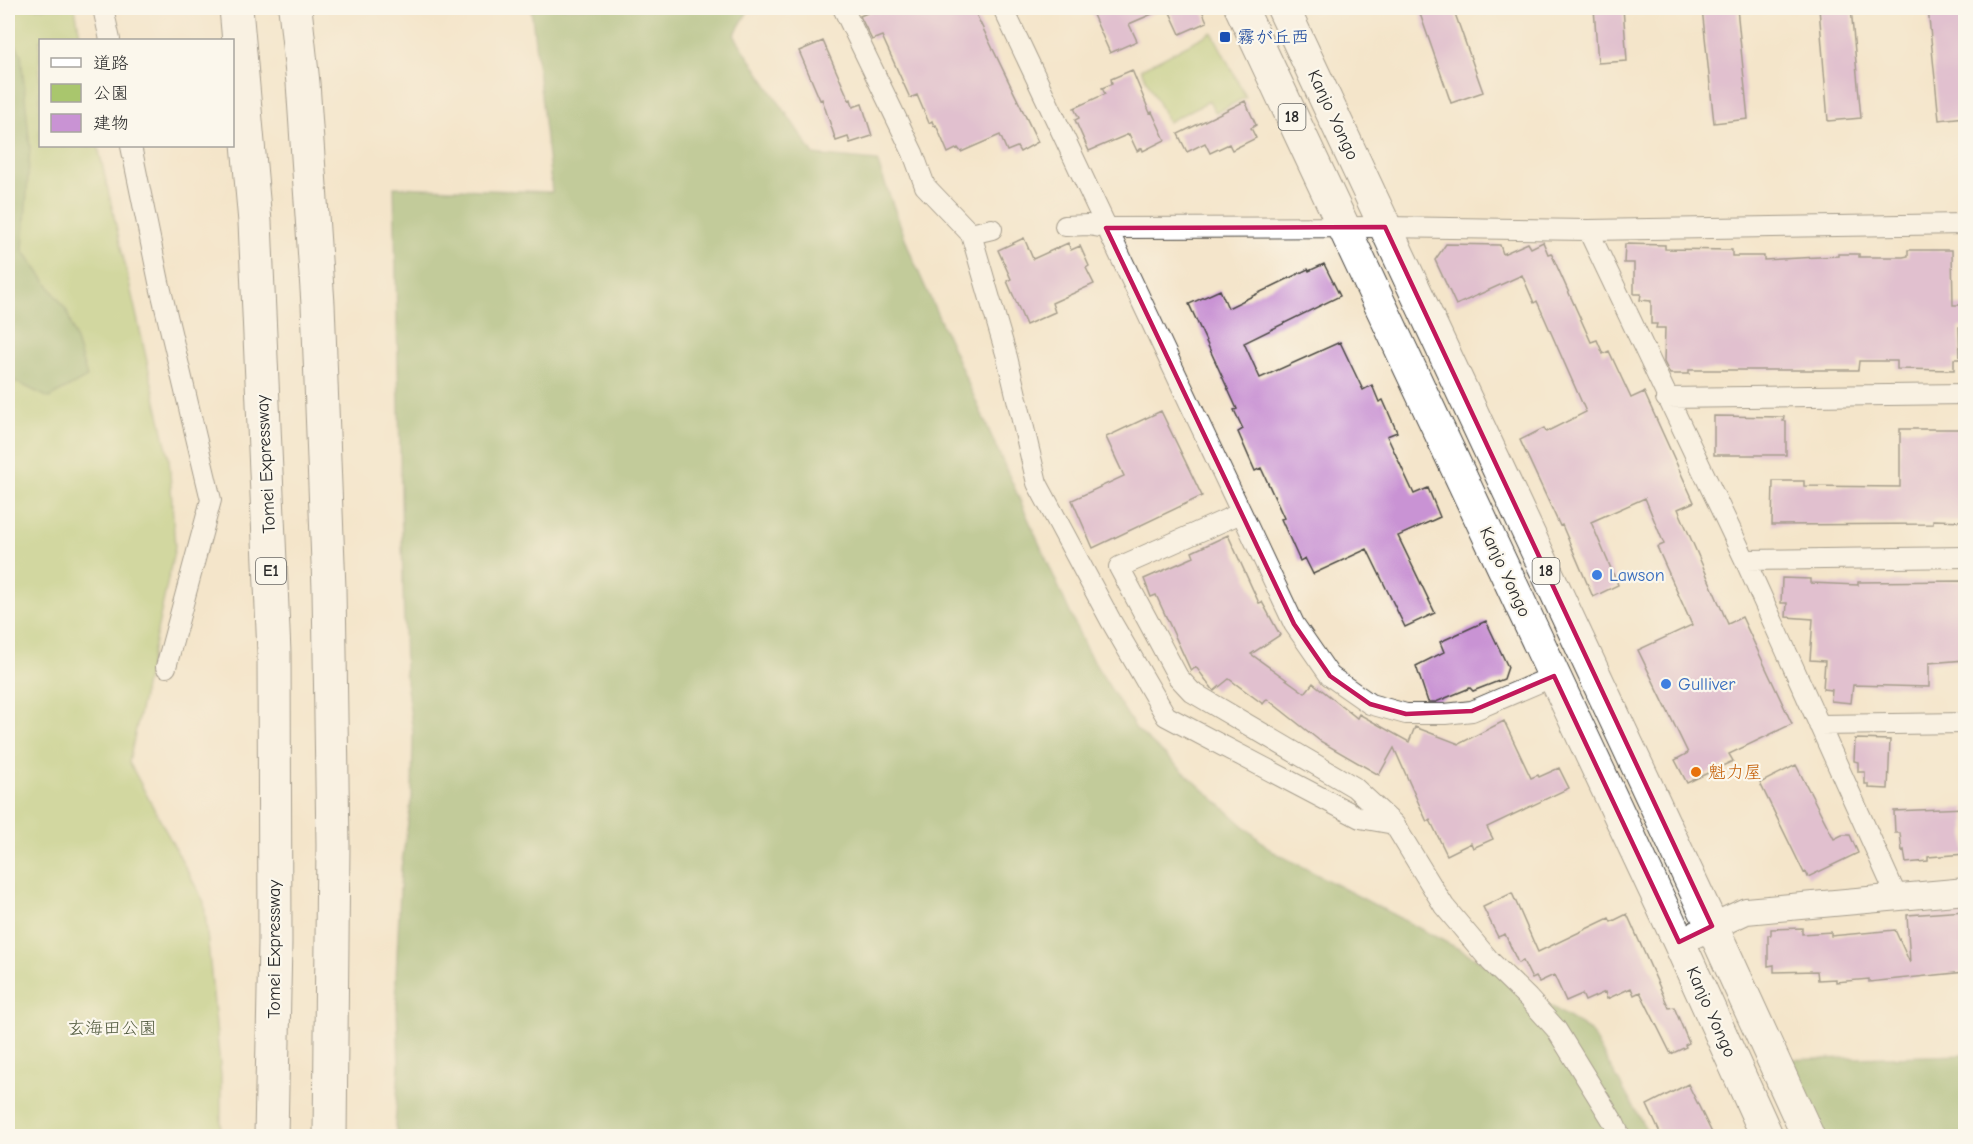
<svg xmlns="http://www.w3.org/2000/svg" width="1973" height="1144" font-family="'Comic Neue','Klee One',sans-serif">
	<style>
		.green { fill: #a9c66d; stroke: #6a784c; stroke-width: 1.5 }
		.forest { fill: #86ab60; stroke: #586b46; stroke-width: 1.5 }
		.building { fill: #c993d4 }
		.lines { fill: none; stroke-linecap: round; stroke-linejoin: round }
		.minor-casing { stroke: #494743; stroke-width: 22 }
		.tertiary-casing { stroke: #494743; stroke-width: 28 }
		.primary-casing { stroke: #494743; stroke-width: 34 }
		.motorway-casing { stroke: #494743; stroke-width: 35 }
		.minor { stroke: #fff; stroke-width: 20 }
		.tertiary { stroke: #fff; stroke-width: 26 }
		.primary { stroke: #fff; stroke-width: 32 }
		.motorway { stroke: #fff; stroke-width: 33 }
		.marked { fill: none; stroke: #c2185b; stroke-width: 4.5; stroke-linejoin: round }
		.transit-dot { fill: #1a4fb4; stroke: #fbf7ec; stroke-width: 2 }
		.shop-dot { fill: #3f7fe0; stroke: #fbf7ec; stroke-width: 2 }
		.food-dot { fill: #e8710a; stroke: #fbf7ec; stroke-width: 2 }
		.labels { text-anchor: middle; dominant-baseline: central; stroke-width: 4.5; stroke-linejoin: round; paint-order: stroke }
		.shield { fill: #fbf7ec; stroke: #696865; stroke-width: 1.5 }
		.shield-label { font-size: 16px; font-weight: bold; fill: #2b2b2b }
		.transit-label { font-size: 18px; fill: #164399; stroke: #fbf7ec; text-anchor: start }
		.street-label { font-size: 18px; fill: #2b2b2b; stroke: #fbf7ec }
		.shop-label { font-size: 18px; fill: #366cbe; stroke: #fbf7ec; text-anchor: start }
		.food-label { font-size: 18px; fill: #c56008; stroke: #fbf7ec; text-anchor: start }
		.park-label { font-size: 18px; fill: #515a3f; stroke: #fbf7ec }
	</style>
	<rect width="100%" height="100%" fill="#fbf7ec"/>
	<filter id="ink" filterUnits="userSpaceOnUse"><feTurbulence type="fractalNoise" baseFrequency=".0167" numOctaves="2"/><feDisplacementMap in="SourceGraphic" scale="12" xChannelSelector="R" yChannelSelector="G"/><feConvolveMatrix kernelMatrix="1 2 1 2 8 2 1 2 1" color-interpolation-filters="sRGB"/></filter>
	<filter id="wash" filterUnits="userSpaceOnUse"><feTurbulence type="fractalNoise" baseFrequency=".008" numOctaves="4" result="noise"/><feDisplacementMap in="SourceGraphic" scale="24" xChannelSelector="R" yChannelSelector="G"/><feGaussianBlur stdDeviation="1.35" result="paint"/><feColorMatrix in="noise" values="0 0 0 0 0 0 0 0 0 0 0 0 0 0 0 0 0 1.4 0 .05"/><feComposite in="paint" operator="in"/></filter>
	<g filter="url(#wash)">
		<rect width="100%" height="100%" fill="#f4e5cb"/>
		<path class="green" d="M 8,8 L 75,8 L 81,40 L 40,40 L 40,146 L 98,146 L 169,458 L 175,547 L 129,762 L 204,902 L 221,1076 L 221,1136 L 8,1136 Z
			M 1212,32 L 1246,97 L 1216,113 L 1209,101 L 1168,122 L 1141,69 Z"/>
		<path class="forest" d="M 531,8 L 750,8 L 734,35 L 814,155 L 877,161 L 912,257 L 1087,651 L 1136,729 L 1272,851 L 1474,957 L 1590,1031 L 1650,1136 L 398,1136 L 395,1126 L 399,1066 L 396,978 L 401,868 L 412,797 L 413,733 L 405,674 L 394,187 L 552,192 Z
			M 8,31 L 21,54 L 30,148 L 23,250 L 67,311 L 87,377 L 49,398 L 8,378 Z
			M 1965,1055 L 1965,1136 L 1823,1136 L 1777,1060 Z"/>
		<g id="blocks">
			<path class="building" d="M 879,8 L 973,8 L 1038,142 L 1020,152 L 1017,147 L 1007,151 L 1000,135 L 961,152 L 958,148 L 948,153 L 936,125 L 934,126 L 932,121 L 929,123 L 917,95 L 910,98 L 882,36 L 872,40 L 860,16 Z
				M 1090,8 L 1166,8 L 1129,24 L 1137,41 L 1110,53 Z
				M 1168,8 L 1201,8 L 1207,22 L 1180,34 Z
				M 1418,8 L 1453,8 L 1483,92 L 1451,103 Z
				M 1594,8 L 1623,8 L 1627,61 L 1598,63 Z
				M 1702,8 L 1737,8 L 1748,119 L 1714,123 Z
				M 1819,8 L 1851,8 L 1861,118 L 1828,121 Z
				M 1928,8 L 1963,8 L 1965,32 L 1965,117 L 1939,120 Z
				M 823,41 L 849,100 L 851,99 L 853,107 L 862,104 L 872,136 L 850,143 L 848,137 L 836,141 L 822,99 L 820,100 L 799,51 Z
				M 1132,70 L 1150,113 L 1152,112 L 1165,140 L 1143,151 L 1142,148 L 1137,151 L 1129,134 L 1089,151 L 1075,120 L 1079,118 L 1074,108 L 1105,94 L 1102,88 L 1112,84 L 1111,79 Z
				M 1245,101 L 1256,125 L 1251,128 L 1256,138 L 1232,150 L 1229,144 L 1210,153 L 1205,143 L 1187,152 L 1178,134 Z
				M 1024,238 L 1033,259 L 1068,243 L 1071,250 L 1080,246 L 1089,266 L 1086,268 L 1094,284 L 1052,303 L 1055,312 L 1026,325 L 1007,281 L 1011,279 L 998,250 Z
				M 1543,242 L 1548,254 L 1551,253 L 1591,342 L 1597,340 L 1603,354 L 1609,351 L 1631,398 L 1644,392 L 1694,502 L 1678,509 L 1728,624 L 1742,617 L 1792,724 L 1729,754 L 1733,761 L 1687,783 L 1675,760 L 1688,753 L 1638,650 L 1692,625 L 1657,547 L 1664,544 L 1645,498 L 1591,522 L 1618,585 L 1593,597 L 1562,525 L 1560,526 L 1520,440 L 1544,428 L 1546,432 L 1586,412 L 1537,301 L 1534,303 L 1522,275 L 1456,305 L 1435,260 L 1446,244 L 1500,245 L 1503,254 L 1528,243 L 1531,248 Z
				M 1625,244 L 1665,245 L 1665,249 L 1732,250 L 1732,256 L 1764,256 L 1764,260 L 1838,256 L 1838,254 L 1859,254 L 1859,257 L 1903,257 L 1908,256 L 1908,250 L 1952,250 L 1953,305 L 1965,305 L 1965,327 L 1959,327 L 1960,359 L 1954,359 L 1954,370 L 1897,369 L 1897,361 L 1859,361 L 1858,370 L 1689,370 L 1689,374 L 1670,374 L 1664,362 L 1665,328 L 1656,328 L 1657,324 L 1651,324 L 1651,301 L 1640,300 L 1641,294 L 1634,294 L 1634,263 L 1624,263 Z
				M 1324,264 L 1340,296 L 1244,343 L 1260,378 L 1340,342 L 1363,390 L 1372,385 L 1379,402 L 1383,400 L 1397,432 L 1387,436 L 1414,494 L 1428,488 L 1440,517 L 1398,536 L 1435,613 L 1405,627 L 1367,549 L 1313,574 L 1305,558 L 1300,561 L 1281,519 L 1284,518 L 1261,468 L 1255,471 L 1238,432 L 1243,429 L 1234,410 L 1237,409 L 1189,304 L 1220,290 L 1228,308 L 1308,269 L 1309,271 Z
				M 1161,411 L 1202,496 L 1093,548 L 1072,500 L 1124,476 L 1106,437 Z
				M 1714,416 L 1784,417 L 1783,421 L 1786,421 L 1786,455 L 1714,455 Z
				M 1900,429 L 1965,429 L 1965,521 L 1933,520 L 1933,524 L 1772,525 L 1773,481 L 1804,481 L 1804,486 L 1900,487 Z
				M 1228,535 L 1259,603 L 1262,602 L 1280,635 L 1251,654 L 1305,693 L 1313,683 L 1357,718 L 1359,714 L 1409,742 L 1415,727 L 1459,744 L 1504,721 L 1531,778 L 1538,775 L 1539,777 L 1559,768 L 1569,788 L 1487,827 L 1493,839 L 1473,848 L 1471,843 L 1447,855 L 1430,820 L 1427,822 L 1394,748 L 1379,775 L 1320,741 L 1267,699 L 1263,704 L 1229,679 L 1214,691 L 1196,667 L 1191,671 L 1156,595 L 1151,597 L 1144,579 L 1194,557 L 1192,552 Z
				M 1782,578 L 1810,579 L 1810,583 L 1858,585 L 1858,582 L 1965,581 L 1965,660 L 1929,663 L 1929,687 L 1853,685 L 1851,703 L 1831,701 L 1832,690 L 1823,689 L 1825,661 L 1810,660 L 1813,619 L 1786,617 L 1787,603 L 1781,603 Z
				M 1486,621 L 1508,667 L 1504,679 L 1473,691 L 1470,688 L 1436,702 L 1428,702 L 1416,666 L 1444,652 L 1440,642 Z
				M 1855,739 L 1890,740 L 1888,789 L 1869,788 L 1869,784 L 1865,784 L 1865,772 L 1858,772 L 1858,762 L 1854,761 Z
				M 1796,765 L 1834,839 L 1842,835 L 1850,835 L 1858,853 L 1808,877 L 1806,872 L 1804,873 L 1760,783 Z
				M 1965,808 L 1965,854 L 1928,857 L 1928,861 L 1906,863 L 1904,850 L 1902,851 L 1900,833 L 1895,833 L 1894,811 Z
				M 1512,893 L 1538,952 L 1609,918 L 1611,922 L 1627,914 L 1669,1008 L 1674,1007 L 1689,1043 L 1685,1045 L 1686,1047 L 1671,1054 L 1640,992 L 1634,995 L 1631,988 L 1607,999 L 1605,992 L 1585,1001 L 1582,994 L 1566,1001 L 1554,975 L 1539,982 L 1536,977 L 1532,979 L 1523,961 L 1518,963 L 1505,934 L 1498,937 L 1483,907 Z
				M 1965,911 L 1965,972 L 1869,982 L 1869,979 L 1836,982 L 1836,979 L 1818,980 L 1817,971 L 1774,972 L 1774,965 L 1768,966 L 1768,935 L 1771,935 L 1771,929 L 1802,928 L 1802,934 L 1831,932 L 1831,936 L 1895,930 L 1910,963 L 1907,915 Z
				M 1688,1084 L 1714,1137 L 1662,1137 L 1647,1105 Z"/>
		</g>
	</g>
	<g filter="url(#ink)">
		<use href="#blocks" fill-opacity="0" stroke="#494743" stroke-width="1.5"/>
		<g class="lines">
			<defs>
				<path id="minor" d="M 103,8 L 110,40
					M 843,8 L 913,153 L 925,186 L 971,234 L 1007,357 L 1037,483 L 1111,621 L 1166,716 L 1360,818 L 1394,824 L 1444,906 L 1491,962 L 1528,998 L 1556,1029 L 1614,1123 L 1620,1136
					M 1003,8 L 1294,624 L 1330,676 L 1370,704 L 1406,714 L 1445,714 L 1472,711 L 1554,676
					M 131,146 L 159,282 L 211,500 L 166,667
					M 1065,226 L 1088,225 L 1106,228 L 1385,227 L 1588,230 L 1966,224
					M 1588,230 L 1745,560 L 1897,897
					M 971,234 L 992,229
					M 1666,398 L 1966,394
					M 1241,513 L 1119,567 L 1178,677 L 1192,692 L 1354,787 L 1394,824
					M 1745,560 L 1966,557
					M 1819,725 L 1966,723"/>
				<path id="tertiary" d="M 1679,942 L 1746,911 L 1966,891"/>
				<path id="primary" d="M 1241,8 L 1679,942 L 1767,1136
					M 1283,8 L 1712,926 L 1808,1136"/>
				<path id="motorway" d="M 236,8 L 255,222 L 274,653 L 275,943 L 271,1136
					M 295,8 L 303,83 L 318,304 L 329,589 L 333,845 L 330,1136"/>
			</defs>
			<use href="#minor" class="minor-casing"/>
			<use href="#tertiary" class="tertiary-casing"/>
			<use href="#primary" class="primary-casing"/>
			<use href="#motorway" class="motorway-casing"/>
			<use href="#minor" class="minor"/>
			<use href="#tertiary" class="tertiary"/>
			<use href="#primary" class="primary"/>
			<use href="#motorway" class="motorway"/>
		</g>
	</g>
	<path d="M0 0H1973V1144H0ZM 1385,227 L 1712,926 L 1679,942 L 1554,676 L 1472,711 L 1406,714 L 1370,704 L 1330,676 L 1294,624 L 1106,228 Z" fill="#f4e5cb" fill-opacity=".55" fill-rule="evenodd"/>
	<path class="marked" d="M 1385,227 L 1712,926 L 1679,942 L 1554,676 L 1472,711 L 1406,714 L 1370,704 L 1330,676 L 1294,624 L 1106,228 Z"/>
	<rect class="transit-dot" x="1219" y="31" width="12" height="12" rx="3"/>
	<g class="shop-dot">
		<circle cx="1597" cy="575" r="6"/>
		<circle cx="1666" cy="684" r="6"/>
	</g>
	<circle class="food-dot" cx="1696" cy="772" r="6"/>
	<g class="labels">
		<g class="shield">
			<rect x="1278.5" y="104" width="27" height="26" rx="4.5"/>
			<rect x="256" y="558" width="30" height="26" rx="4.5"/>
			<rect x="1532.5" y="558" width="27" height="26" rx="4.5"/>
		</g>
		<g class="shield-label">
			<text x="1292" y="117">18</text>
			<text x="271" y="571">E1</text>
			<text x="1546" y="571">18</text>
		</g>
		<g class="transit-label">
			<text x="1237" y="37">霧が丘西</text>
		</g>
		<g class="street-label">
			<text transform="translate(1333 115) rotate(65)">Kanjo Yongo</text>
			<text transform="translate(266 464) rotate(-93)">Tomei Expressway</text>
			<text transform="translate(1505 572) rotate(65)">Kanjo Yongo</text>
			<text transform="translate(274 949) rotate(-90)">Tomei Expressway</text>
			<text transform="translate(1711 1012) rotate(66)">Kanjo Yongo</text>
		</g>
		<g class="shop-label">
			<text x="1609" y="575">Lawson</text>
			<text x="1678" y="684">Gulliver</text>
		</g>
		<g class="food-label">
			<text x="1708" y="772">魁力屋</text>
		</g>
		<g class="park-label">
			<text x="112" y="1028">玄海田公園</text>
		</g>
	</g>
	<rect width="1973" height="1144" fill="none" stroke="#fbf7ec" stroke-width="30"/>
	<rect x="39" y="39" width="195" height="108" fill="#fbf7ec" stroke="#a8a59f" stroke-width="1.5"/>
	<rect x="51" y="58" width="30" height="9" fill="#ffffff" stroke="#a8a59f" stroke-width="1.5"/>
	<text x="93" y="69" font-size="18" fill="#2b2b2b">道路</text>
	<rect x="51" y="84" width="30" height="18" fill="#a9c66d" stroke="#a8a59f" stroke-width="1.5"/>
	<text x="93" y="99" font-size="18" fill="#2b2b2b">公園</text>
	<rect x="51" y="114" width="30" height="18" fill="#c993d4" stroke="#a8a59f" stroke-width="1.5"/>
	<text x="93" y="129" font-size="18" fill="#2b2b2b">建物</text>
</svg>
